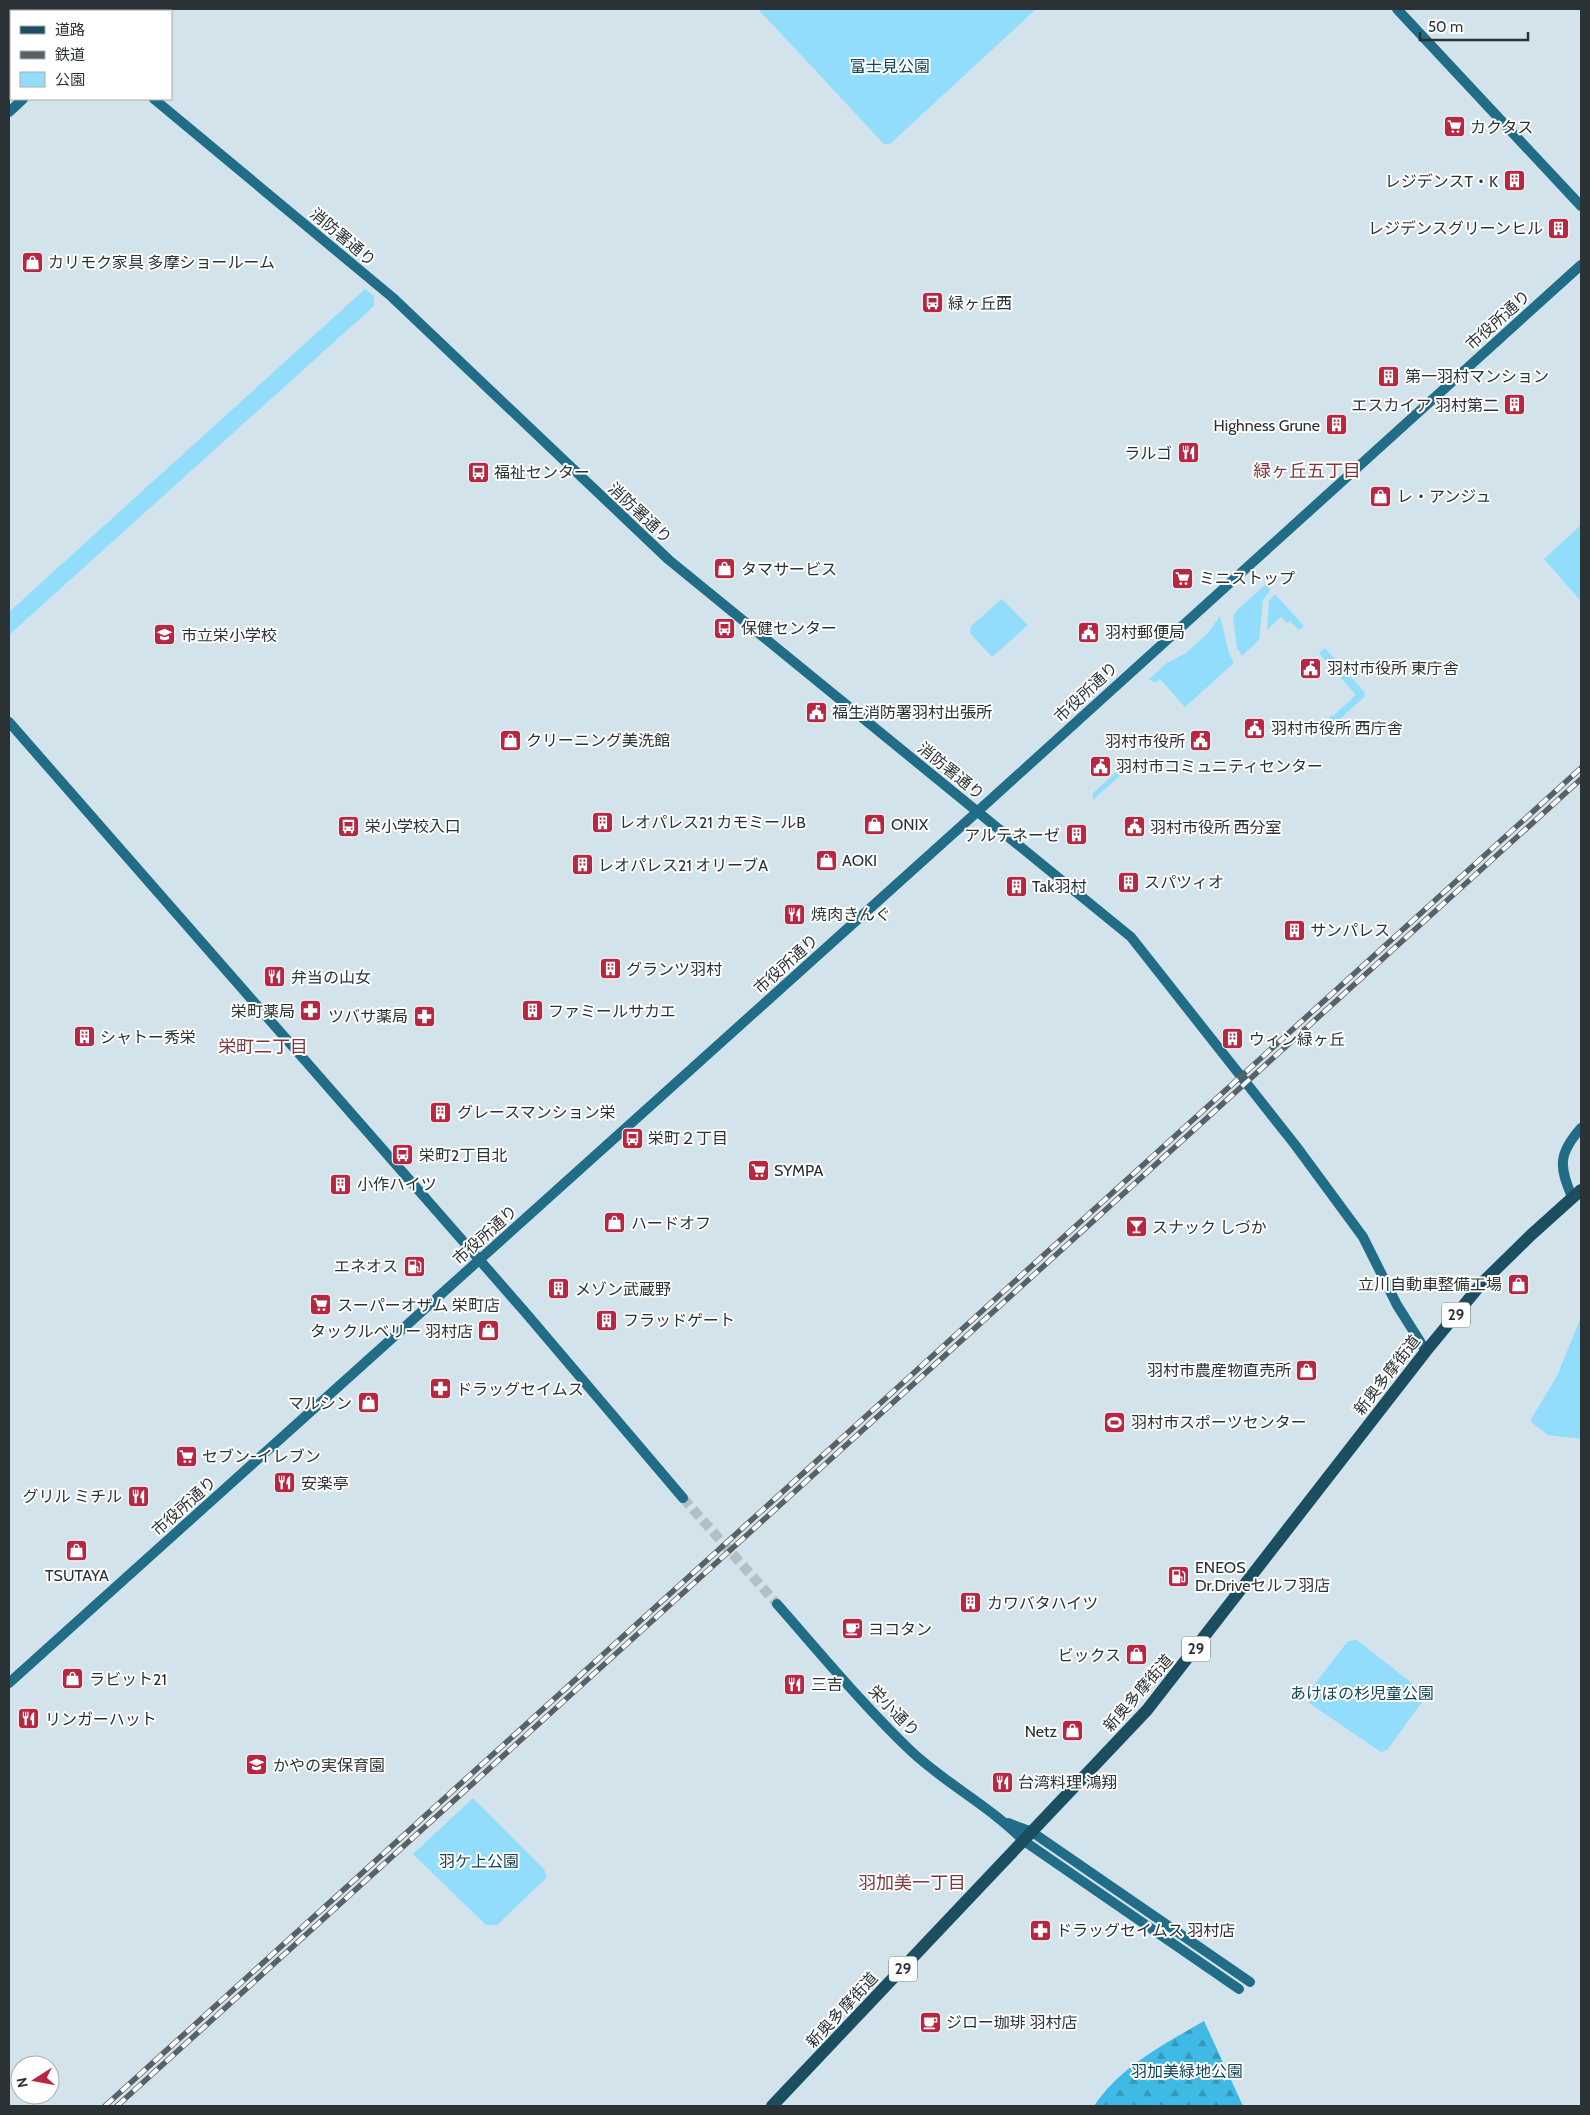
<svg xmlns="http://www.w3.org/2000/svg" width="1590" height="2115" font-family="Cabin,'Noto Sans JP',sans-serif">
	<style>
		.green { fill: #92ddfc }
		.forest { fill: url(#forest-firs) }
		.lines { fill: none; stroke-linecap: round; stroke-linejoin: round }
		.secondary-tunnel { stroke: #b1c0c7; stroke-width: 10; stroke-dasharray: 10 5; stroke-linecap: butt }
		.secondary { stroke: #216d88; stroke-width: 10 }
		.primary { stroke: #1b4e61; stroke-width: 12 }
		.rail-casing { stroke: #586166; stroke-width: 5.5 }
		.rail { stroke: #fff; stroke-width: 4; stroke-dasharray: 11; stroke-linecap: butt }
		.labels { text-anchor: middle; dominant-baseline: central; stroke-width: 4; stroke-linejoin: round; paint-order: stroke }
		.shield { fill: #fff; stroke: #6b7072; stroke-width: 1 }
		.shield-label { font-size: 15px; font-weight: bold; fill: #2b3235 }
		.park-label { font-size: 16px; fill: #124558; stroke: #fff }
		.poi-label { font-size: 16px; fill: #2b3235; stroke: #fff; text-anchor: start }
		.street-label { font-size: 16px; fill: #2b3235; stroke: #fff }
		.neighbourhood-label { font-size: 18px; fill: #80383f; stroke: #fff }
	</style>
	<defs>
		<pattern id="forest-firs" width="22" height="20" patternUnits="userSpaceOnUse" patternTransform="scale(1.25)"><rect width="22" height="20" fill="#3fbae5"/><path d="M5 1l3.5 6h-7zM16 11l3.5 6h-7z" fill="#3598ba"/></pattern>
	</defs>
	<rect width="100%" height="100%" fill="#d2e3eb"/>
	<path class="green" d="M 758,9 L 1036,9 L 890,144 L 884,144 Z
		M 365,289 L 374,296 L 374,306 L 9,635 L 9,612 Z
		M 1581,525 L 1581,601 L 1544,559 Z
		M 1265,585 L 1271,589 L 1263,600 L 1259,640 L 1242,656 L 1237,648 L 1233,617 L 1237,610 Z
		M 1275,594 L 1304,626 L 1299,630 L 1290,621 L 1287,623 L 1281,617 L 1267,630 L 1269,601 Z
		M 1002,599 L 1028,625 L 992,657 L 970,633 L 971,626 Z
		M 1220,616 L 1229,653 L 1234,663 L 1185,707 L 1160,679 L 1155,683 L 1149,679 L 1167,663 L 1186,653 L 1208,633 Z
		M 1325,648 L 1365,693 L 1364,697 L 1338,721 L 1330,720 L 1330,715 L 1333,716 L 1356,695 L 1319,653 Z
		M 1129,761 L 1136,761 L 1093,800 L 1093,793 Z
		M 1581,1317 L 1581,1439 L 1548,1435 L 1530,1421 L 1557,1376 Z
		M 1357,1640 L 1427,1695 L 1387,1750 L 1381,1752 L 1309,1703 L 1307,1694 L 1348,1641 Z
		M 473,1798 L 544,1869 L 547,1877 L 497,1925 L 486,1925 L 413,1854 Z"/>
	<path class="forest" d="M 1204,2021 L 1243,2106 L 1094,2106 C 1121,2066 1163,2045 1204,2021 Z"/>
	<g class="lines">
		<path class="secondary-tunnel" d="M 683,1498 L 777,1604"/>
		<path class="secondary" d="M 1397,9 L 1581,206
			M 87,11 L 90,9
			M 117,11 L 120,9
			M 9,84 L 11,82
			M 154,99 L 392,297 L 669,560 L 1131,937 L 1296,1146 L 1363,1237 L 1397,1305 L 1426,1351
			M 9,112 L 23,99
			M 9,722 L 525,1312 L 683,1498
			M 1572,1197 C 1559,1166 1558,1154 1581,1128
			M 777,1604 C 821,1654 863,1705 911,1751 C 946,1784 990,1806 1024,1841 L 1239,1989
			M 9,1683 L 967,821 L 1581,265
			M 1008,1823 L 1032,1832 L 1250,1982"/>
		<path class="primary" d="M 772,2106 L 1147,1710 L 1426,1351 L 1482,1283 L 1531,1235 L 1581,1190"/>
		<defs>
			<path id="rail" d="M 105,2106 L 1581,768
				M 117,2106 L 1581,779"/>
		</defs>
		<use href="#rail" class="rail-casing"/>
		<use href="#rail" class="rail"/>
	</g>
	<defs>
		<symbol id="supermarket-square" viewBox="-11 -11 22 22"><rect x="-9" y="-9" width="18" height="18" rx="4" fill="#b82742" stroke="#fff"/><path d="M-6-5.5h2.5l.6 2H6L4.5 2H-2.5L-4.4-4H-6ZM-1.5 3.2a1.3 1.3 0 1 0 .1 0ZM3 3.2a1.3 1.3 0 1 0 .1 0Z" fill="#fff"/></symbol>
		<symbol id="building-square" viewBox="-11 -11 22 22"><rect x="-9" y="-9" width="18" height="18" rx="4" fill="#b82742" stroke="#fff"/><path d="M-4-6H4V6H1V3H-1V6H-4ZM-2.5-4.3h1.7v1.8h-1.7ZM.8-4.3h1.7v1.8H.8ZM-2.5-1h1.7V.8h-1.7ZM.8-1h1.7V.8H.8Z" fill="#fff"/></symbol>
		<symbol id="shop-square" viewBox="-11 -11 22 22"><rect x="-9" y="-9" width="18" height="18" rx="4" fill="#b82742" stroke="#fff"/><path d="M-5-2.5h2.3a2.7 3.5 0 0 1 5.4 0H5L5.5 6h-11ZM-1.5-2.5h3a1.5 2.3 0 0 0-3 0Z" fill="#fff"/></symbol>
		<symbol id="bus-square" viewBox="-11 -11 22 22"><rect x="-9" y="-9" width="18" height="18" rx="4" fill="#b82742" stroke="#fff"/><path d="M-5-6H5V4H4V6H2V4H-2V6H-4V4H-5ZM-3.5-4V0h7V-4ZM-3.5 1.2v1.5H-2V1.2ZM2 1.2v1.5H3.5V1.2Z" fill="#fff"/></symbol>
		<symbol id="restaurant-square" viewBox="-11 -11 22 22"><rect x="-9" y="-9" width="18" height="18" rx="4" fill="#b82742" stroke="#fff"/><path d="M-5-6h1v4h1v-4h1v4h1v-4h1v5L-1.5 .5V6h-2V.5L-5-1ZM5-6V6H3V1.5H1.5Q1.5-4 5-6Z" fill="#fff"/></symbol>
		<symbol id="civic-square" viewBox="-11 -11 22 22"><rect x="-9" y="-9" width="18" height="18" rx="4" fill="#b82742" stroke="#fff"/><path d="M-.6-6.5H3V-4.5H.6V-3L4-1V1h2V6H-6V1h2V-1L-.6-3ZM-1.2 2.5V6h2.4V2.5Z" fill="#fff"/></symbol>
		<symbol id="school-square" viewBox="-11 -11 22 22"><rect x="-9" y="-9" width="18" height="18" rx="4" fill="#b82742" stroke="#fff"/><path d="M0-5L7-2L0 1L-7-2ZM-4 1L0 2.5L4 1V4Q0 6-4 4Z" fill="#fff"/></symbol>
		<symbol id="pharmacy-square" viewBox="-11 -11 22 22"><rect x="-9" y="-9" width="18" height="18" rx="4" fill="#b82742" stroke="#fff"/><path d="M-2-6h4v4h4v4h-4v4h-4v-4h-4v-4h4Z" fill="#fff"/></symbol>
		<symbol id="bar-square" viewBox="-11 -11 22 22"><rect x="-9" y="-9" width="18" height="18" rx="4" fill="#b82742" stroke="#fff"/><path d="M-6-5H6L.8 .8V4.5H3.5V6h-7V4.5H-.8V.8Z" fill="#fff"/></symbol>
		<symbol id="fuel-square" viewBox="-11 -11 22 22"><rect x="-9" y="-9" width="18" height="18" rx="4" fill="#b82742" stroke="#fff"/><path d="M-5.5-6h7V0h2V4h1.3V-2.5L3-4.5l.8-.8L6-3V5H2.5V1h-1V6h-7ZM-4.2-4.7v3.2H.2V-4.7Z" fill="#fff"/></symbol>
		<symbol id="stadium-square" viewBox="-11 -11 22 22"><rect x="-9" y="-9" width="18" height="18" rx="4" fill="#b82742" stroke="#fff"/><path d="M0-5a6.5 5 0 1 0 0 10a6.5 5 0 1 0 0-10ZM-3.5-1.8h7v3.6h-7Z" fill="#fff"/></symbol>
		<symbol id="cafe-square" viewBox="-11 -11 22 22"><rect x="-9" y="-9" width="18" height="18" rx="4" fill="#b82742" stroke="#fff"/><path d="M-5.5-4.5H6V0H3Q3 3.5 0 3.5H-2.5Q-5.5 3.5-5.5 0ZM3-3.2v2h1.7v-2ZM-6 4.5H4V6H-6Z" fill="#fff"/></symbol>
	</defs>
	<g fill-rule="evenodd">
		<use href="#supermarket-square" x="1442" y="114" width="25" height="25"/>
		<use href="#building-square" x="1502" y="168" width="25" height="25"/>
		<use href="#building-square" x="1546" y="216" width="25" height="25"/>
		<use href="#shop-square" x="20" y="250" width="25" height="25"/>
		<use href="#bus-square" x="920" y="290" width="25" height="25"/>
		<use href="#building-square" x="1376" y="364" width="25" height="25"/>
		<use href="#building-square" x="1502" y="392" width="25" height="25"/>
		<use href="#building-square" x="1324" y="412" width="25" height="25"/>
		<use href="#restaurant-square" x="1176" y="440" width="25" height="25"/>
		<use href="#bus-square" x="466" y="460" width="25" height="25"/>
		<use href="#shop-square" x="1368" y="484" width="25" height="25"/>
		<use href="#shop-square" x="712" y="556" width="25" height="25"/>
		<use href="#supermarket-square" x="1170" y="566" width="25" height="25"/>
		<use href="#bus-square" x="712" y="616" width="25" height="25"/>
		<use href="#civic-square" x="1076" y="620" width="25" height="25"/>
		<use href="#school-square" x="152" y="622" width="25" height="25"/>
		<use href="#civic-square" x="1298" y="656" width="25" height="25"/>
		<use href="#civic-square" x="804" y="700" width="25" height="25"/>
		<use href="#civic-square" x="1242" y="716" width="25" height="25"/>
		<use href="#shop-square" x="498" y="728" width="25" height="25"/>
		<use href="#civic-square" x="1188" y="728" width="25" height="25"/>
		<use href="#civic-square" x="1088" y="754" width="25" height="25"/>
		<use href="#building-square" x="590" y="810" width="25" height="25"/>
		<use href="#shop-square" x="862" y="812" width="25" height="25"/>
		<use href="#bus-square" x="336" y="814" width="25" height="25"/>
		<use href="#civic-square" x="1122" y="814" width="25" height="25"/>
		<use href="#building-square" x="1064" y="822" width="25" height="25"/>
		<use href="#shop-square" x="814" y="848" width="25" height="25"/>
		<use href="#building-square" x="570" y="852" width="25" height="25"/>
		<use href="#building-square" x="1116" y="870" width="25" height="25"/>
		<use href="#building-square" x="1004" y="874" width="25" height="25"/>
		<use href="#restaurant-square" x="782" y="902" width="25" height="25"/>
		<use href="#building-square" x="1282" y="918" width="25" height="25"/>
		<use href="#building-square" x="598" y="956" width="25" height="25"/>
		<use href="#restaurant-square" x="262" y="964" width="25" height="25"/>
		<use href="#pharmacy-square" x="298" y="998" width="25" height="25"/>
		<use href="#building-square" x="520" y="998" width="25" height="25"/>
		<use href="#pharmacy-square" x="412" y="1004" width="25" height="25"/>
		<use href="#building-square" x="72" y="1024" width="25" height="25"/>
		<use href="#building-square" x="1220" y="1026" width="25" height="25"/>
		<use href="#building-square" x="428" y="1100" width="25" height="25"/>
		<use href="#bus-square" x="620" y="1126" width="25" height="25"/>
		<use href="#bus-square" x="390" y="1142" width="25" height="25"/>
		<use href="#supermarket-square" x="746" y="1158" width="25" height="25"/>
		<use href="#building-square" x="328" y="1172" width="25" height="25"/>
		<use href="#shop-square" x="602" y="1210" width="25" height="25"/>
		<use href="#bar-square" x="1124" y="1214" width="25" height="25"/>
		<use href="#fuel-square" x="402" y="1254" width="25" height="25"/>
		<use href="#shop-square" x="1506" y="1272" width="25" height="25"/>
		<use href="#building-square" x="546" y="1276" width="25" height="25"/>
		<use href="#supermarket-square" x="308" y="1292" width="25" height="25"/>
		<use href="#building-square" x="594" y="1308" width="25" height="25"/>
		<use href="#shop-square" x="476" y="1318" width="25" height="25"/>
		<use href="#shop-square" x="1294" y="1358" width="25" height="25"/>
		<use href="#pharmacy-square" x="428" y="1376" width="25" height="25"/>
		<use href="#shop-square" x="356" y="1390" width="25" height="25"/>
		<use href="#stadium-square" x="1102" y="1410" width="25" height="25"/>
		<use href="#supermarket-square" x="174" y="1444" width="25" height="25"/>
		<use href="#restaurant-square" x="272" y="1470" width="25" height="25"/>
		<use href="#restaurant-square" x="126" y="1484" width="25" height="25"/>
		<use href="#shop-square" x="64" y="1538" width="25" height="25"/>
		<use href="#fuel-square" x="1166" y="1564" width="25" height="25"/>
		<use href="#building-square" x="958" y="1590" width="25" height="25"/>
		<use href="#cafe-square" x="840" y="1616" width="25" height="25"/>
		<use href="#shop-square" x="1124" y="1642" width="25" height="25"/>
		<use href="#shop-square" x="60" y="1666" width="25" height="25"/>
		<use href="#restaurant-square" x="782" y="1672" width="25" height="25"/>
		<use href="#restaurant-square" x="16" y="1706" width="25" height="25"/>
		<use href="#shop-square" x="1060" y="1718" width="25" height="25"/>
		<use href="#school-square" x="244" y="1752" width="25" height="25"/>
		<use href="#restaurant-square" x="990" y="1770" width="25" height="25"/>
		<use href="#pharmacy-square" x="1028" y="1918" width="25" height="25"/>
		<use href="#cafe-square" x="918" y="2010" width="25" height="25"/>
	</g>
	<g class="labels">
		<g class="shield">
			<rect x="1442" y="1302.5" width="28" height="25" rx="4"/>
			<rect x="1182" y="1636.5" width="28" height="25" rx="4"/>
			<rect x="889" y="1956.5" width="28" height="25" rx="4"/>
		</g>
		<g class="shield-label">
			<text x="1456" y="1315">29</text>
			<text x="1196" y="1649">29</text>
			<text x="903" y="1969">29</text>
		</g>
		<g class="park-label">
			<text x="890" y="66">富士見公園</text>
			<text x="1362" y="1693">あけぼの杉児童公園</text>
			<text x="479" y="1861">羽ケ上公園</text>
			<text x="1187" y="2071">羽加美緑地公園</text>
		</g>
		<g class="poi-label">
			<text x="1470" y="127">カクタス</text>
			<text x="1498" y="181" text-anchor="end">レジデンスT・K</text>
			<text x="1543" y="228" text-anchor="end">レジデンスグリーンヒル</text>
			<text x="48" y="262">カリモク家具 多摩ショールーム</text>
			<text x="948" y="303">緑ヶ丘西</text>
			<text x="1405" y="376">第一羽村マンション</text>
			<text x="1499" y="405" text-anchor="end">エスカイア 羽村第二</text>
			<text x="1320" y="425" text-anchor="end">Highness Grune</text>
			<text x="1172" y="453" text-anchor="end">ラルゴ</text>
			<text x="494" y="472">福祉センター</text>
			<text x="1397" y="496">レ・アンジュ</text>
			<text x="741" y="569">タマサービス</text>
			<text x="1199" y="578">ミニストップ</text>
			<text x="741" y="628">保健センター</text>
			<text x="1105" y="632">羽村郵便局</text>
			<text x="181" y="635">市立栄小学校</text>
			<text x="1327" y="668">羽村市役所 東庁舎</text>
			<text x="832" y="712">福生消防署羽村出張所</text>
			<text x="1271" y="728">羽村市役所 西庁舎</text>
			<text x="526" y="740">クリーニング美洗館</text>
			<text x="1185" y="741" text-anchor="end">羽村市役所</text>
			<text x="1116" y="766">羽村市コミュニティセンター</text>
			<text x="619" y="822">レオパレス21 カモミールB</text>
			<text x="891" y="824">ONIX</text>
			<text x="365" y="826">栄小学校入口</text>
			<text x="1150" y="827">羽村市役所 西分室</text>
			<text x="1060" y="835" text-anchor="end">アルテネーゼ</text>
			<text x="842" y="860">AOKI</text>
			<text x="598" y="865">レオパレス21 オリーブA</text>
			<text x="1144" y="882">スパツィオ</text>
			<text x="1032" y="886">Tak羽村</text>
			<text x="811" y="914">焼肉きんぐ</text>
			<text x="1310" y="930">サンパレス</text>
			<text x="626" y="969">グランツ羽村</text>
			<text x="291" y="977">弁当の山女</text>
			<text x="295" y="1011" text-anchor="end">栄町薬局</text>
			<text x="548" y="1011">ファミールサカエ</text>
			<text x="408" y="1016" text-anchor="end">ツバサ薬局</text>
			<text x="100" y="1037">シャトー秀栄</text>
			<text x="1249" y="1039">ウィン緑ヶ丘</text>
			<text x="457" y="1112">グレースマンション栄</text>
			<text x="648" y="1138">栄町２丁目</text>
			<text x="419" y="1155">栄町2丁目北</text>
			<text x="774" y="1170">SYMPA</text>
			<text x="357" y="1184">小作ハイツ</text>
			<text x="631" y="1223">ハードオフ</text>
			<text x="1152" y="1227">スナック しづか</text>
			<text x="398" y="1266" text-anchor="end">エネオス</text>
			<text x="1502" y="1284" text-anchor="end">立川自動車整備工場</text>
			<text x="575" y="1289">メゾン武蔵野</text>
			<text x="337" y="1305">スーパーオザム 栄町店</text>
			<text x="623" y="1320">フラッドゲート</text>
			<text x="473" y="1331" text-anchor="end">タックルベリー 羽村店</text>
			<text x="1291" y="1370" text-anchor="end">羽村市農産物直売所</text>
			<text x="456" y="1389">ドラッグセイムス</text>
			<text x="352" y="1403" text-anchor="end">マルシン</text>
			<text x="1131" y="1422">羽村市スポーツセンター</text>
			<text x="202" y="1456">セブン-イレブン</text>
			<text x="301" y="1483">安楽亭</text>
			<text x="122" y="1496" text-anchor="end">グリル ミチル</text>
			<text x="1195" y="1567">ENEOS<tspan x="1195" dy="18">Dr.Driveセルフ羽店</tspan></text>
			<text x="77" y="1575" text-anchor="middle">TSUTAYA</text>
			<text x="987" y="1603">カワバタハイツ</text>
			<text x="868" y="1629">ヨコタン</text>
			<text x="1121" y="1655" text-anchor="end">ビックス</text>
			<text x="89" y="1679">ラビット21</text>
			<text x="811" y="1684">三吉</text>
			<text x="45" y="1719">リンガーハット</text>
			<text x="1057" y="1731" text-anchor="end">Netz</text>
			<text x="273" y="1765">かやの実保育園</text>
			<text x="1018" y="1782">台湾料理 鴻翔</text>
			<text x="1056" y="1930">ドラッグセイムス 羽村店</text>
			<text x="946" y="2022">ジロー珈琲 羽村店</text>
		</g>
		<g class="street-label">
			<text transform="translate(343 237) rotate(40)">消防署通り</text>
			<text transform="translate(1498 320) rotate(-42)">市役所通り</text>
			<text transform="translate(640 513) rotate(43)">消防署通り</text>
			<text transform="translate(1086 692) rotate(-43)">市役所通り</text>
			<text transform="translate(951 771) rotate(39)">消防署通り</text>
			<text transform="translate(786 964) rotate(-42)">市役所通り</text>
			<text transform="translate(485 1235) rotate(-42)">市役所通り</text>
			<text transform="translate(1387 1375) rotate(-52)">新奥多摩街道</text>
			<text transform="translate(184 1506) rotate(-42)">市役所通り</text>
			<text transform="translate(1138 1693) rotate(-49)">新奥多摩街道</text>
			<text transform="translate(894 1711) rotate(46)">栄小通り</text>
			<text transform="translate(842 2010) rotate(-47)">新奥多摩街道</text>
		</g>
		<g class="neighbourhood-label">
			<text x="1307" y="471">緑ヶ丘五丁目</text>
			<text x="263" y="1047">栄町二丁目</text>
			<text x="912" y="1883">羽加美一丁目</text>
		</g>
	</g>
	<rect width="1590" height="2115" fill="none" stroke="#2b3235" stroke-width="20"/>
	<rect x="10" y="10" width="162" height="90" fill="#ffffff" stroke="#aaadae"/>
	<rect x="20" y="26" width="25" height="8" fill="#1b4e61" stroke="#aaadae"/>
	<text x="55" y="35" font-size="15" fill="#2b3235">道路</text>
	<rect x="20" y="51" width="25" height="8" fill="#586166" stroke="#aaadae"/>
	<text x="55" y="60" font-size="15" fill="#2b3235">鉄道</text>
	<rect x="20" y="72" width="25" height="15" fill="#92ddfc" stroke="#aaadae"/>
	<text x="55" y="85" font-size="15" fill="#2b3235">公園</text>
	<g transform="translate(35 2080) rotate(259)"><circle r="24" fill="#ffffff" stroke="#aaadae"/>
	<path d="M0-4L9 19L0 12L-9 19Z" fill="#b82742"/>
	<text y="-8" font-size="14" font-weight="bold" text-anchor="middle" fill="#2b3235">N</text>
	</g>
	<path d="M1420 32v8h108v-8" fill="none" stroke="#2b3235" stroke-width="2.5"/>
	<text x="1428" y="32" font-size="15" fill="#2b3235" stroke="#ffffff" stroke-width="4" paint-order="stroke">50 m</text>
</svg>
